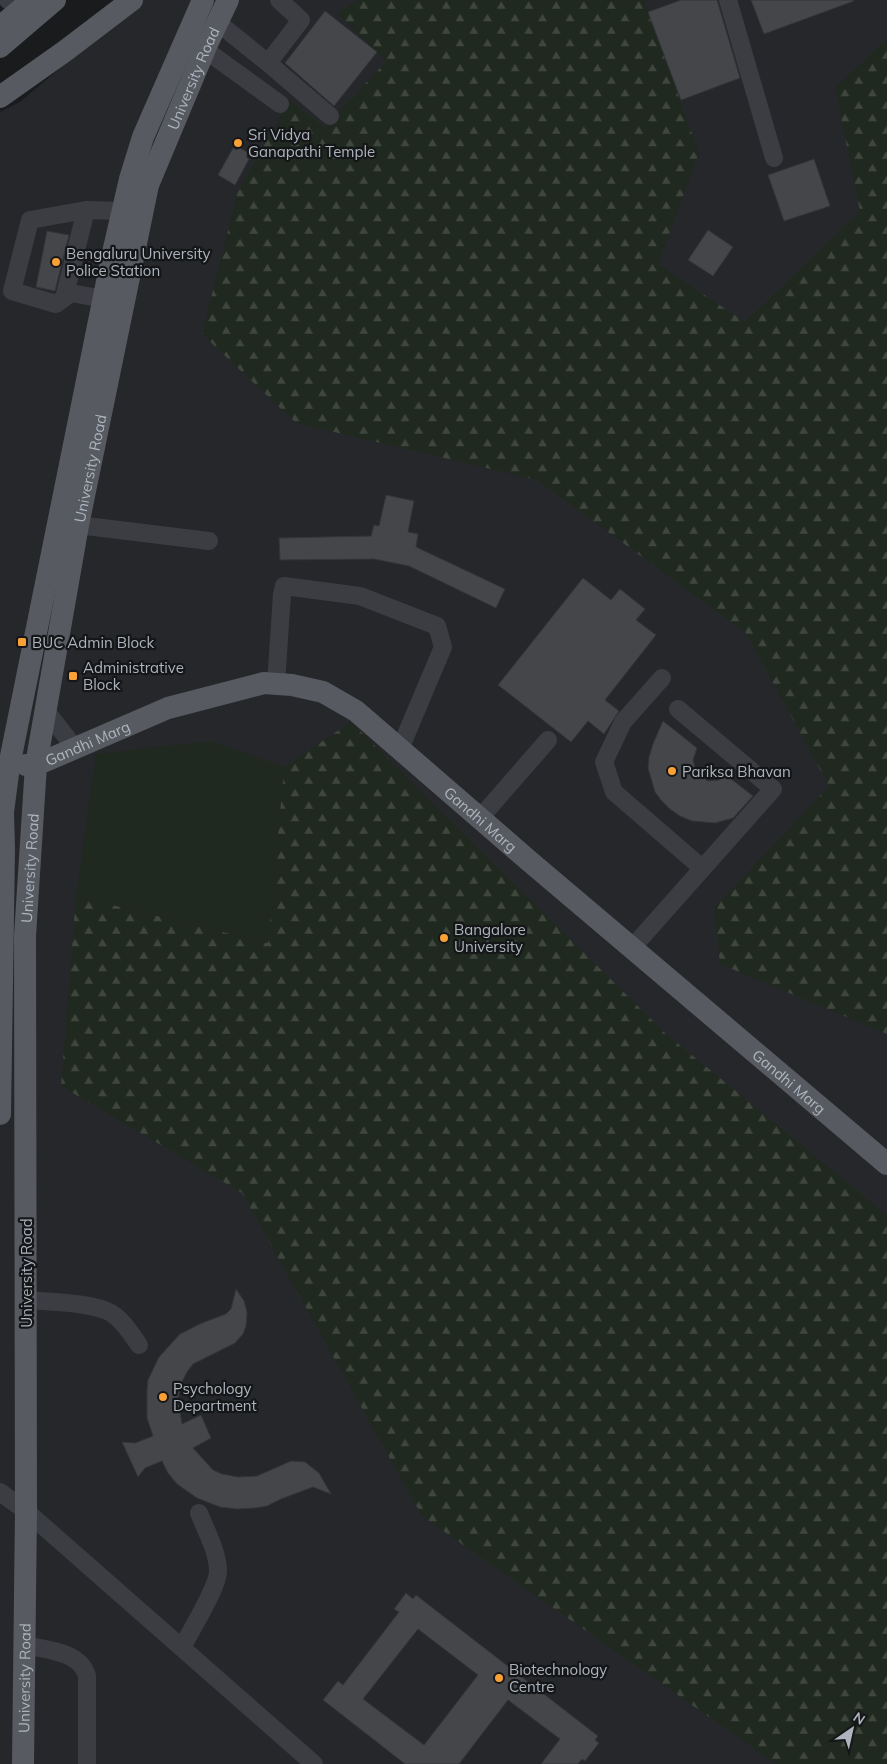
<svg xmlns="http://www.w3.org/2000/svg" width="887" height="1764" font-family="Mulish,sans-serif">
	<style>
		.built { fill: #26272a }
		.forest { fill: url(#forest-firs) }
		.park { fill: #202920 }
		.building { fill: #44464a; stroke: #343539; fill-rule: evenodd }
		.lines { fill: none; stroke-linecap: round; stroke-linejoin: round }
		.minor { stroke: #3b3d42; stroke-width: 18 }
		.major { stroke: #575b61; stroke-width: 22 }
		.poi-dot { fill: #f9a036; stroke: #151618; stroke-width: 2 }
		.labels { text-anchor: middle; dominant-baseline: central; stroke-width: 4.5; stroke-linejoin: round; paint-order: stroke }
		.street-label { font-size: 15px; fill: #adb4bd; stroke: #151618 }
		.poi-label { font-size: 15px; fill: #adb4bd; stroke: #151618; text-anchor: start }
	</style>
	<defs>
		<pattern id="forest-firs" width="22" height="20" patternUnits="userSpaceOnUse" patternTransform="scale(1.25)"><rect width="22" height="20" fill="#202920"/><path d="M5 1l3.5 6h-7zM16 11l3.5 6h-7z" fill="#3e463e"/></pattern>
	</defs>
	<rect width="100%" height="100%" fill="#1a1b1d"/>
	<path class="built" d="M 131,0 L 887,0 L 887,1764 L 0,1764 L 0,112 L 20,102 L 59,69 Z"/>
	<path class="forest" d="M 358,0 L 644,0 L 699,153 L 658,264 L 745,322 L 860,211 L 835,88 L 887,38 L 887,1034 L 720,964 L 714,908 L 829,786 L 746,633 L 537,480 L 296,423 L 202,334 L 238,191 L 290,100 L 325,128 L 336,114 L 386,62 L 337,13 Z
		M 351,722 L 665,1033 L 887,1215 L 887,1764 L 776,1764 L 422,1516 L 242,1193 L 61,1086 L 76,896 L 268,943 L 284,767 Z"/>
	<path class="park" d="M 210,741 L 284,767 L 268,943 L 76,896 L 96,754 Z"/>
	<path class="building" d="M 681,0 L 717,0 L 740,78 L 681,100 L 648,12 Z
		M 751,0 L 853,0 L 854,1 L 764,34 Z
		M 325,11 L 377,52 L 334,106 L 285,63 Z
		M 238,147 L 249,153 L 246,157 L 249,159 L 235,185 L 218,175 L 233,148 L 237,150 Z
		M 814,159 L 830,206 L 784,221 L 768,175 Z
		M 708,230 L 733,247 L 713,276 L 688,260 Z
		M 47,231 L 69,235 L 55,291 L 36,287 Z
		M 386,495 L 414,501 L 408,532 L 418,534 L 416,547 L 505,589 L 496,608 L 409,566 L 374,559 L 280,560 L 279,538 L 371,536 L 374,525 L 379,526 Z
		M 583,578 L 611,600 L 620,589 L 645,609 L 636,620 L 656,635 L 605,700 L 619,711 L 604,734 L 588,721 L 571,742 L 498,685 Z
		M 663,721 L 697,748 L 693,760 L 697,774 L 708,781 L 719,780 L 726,775 L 753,796 L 733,818 L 715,823 L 692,821 L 680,816 L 670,809 L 661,800 L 655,792 L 648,768 L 649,757 L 653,744 Z
		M 236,1289 L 244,1301 L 247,1312 L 246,1326 L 243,1334 L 235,1343 L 193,1364 L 187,1372 L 180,1386 L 178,1401 L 182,1424 L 201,1415 L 211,1438 L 193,1448 L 213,1470 L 222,1474 L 238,1477 L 257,1476 L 291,1461 L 305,1462 L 319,1473 L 331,1494 L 313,1487 L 281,1499 L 267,1506 L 255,1508 L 237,1509 L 220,1507 L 197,1498 L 177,1484 L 168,1473 L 162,1461 L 145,1468 L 138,1477 L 122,1442 L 135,1443 L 153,1436 L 147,1418 L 147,1390 L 148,1380 L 159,1357 L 180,1334 L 202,1323 L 226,1314 L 231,1309 Z
		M 406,1593 L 413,1599 L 416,1595 L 598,1736 L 595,1740 L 599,1743 L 585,1761 L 582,1759 L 578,1764 L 541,1764 L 560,1739 L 508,1700 L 459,1764 L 405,1764 L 323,1700 L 338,1681 L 343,1685 L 399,1612 L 394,1609 ZM 418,1629 L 478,1675 L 424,1745 L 363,1699 Z"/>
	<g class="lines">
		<path class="minor" d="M 8,0 L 20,10
			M 728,0 L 774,158
			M 217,22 L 268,63 L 301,20 L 279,0
			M 204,49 L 280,104
			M 268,63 L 330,116
			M 64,298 L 86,210
			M 104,299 L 71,293 L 56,304 L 12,291 L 30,220 L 86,210 L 122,211
			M 78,525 L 209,541
			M 662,678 L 623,722 L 604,762 L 614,792 L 702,868
			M 276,684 L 282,594 L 284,586 L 360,596 L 437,626 L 443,647 L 400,749
			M 46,711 L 75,748
			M 480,818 L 548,740
			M 632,948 L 773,789 L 678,709
			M 26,1300 C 48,1302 92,1302 111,1313 C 123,1320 131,1334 139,1345
			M 0,1492 L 26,1511 L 314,1764
			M 24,1645 C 46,1650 80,1651 87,1676 L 87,1764
			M 182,1648 C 190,1631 218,1588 218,1571 C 218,1552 206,1531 199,1513"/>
		<g class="major">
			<path d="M 0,27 L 32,0"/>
			<path d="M 0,47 L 55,0"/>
			<path d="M 0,97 L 65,51 L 132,0"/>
			<path id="s1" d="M 26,765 L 36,765 L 168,708 L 264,683 L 292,685 L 323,692 L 356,711 L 528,860 L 887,1164"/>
			<path d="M 0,1114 L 4,849 L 3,812 L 9,766 L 112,257 L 130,179 L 143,137 L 203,0"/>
			<path id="s2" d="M 23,1764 L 26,1511 L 25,936 L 36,765 L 78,525 L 148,185 L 207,44 L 228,0"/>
		</g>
	</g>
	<g class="poi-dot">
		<circle cx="238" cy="143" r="5"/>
		<circle cx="56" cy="262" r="5"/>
		<rect x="17" y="637" width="10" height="10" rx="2.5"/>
		<rect x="68" y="671" width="10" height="10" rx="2.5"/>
		<circle cx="672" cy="771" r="5"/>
		<circle cx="444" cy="938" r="5"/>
		<circle cx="163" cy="1397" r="5"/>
		<circle cx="499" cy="1678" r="5"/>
	</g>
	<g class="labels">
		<g class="street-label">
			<text stroke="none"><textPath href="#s2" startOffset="1706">University Road</textPath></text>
			<text stroke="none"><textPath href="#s2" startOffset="1301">University Road</textPath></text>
			<text stroke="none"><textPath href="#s1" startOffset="66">Gandhi Marg</textPath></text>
			<text stroke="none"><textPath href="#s1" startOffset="516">Gandhi Marg</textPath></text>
			<text stroke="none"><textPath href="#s2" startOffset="896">University Road</textPath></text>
			<text stroke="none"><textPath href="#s1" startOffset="921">Gandhi Marg</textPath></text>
			<text transform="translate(26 1273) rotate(-90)">University Road</text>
			<text stroke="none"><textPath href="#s2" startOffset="86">University Road</textPath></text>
		</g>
		<g class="poi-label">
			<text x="248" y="134">Sri Vidya<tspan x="248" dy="17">Ganapathi Temple</tspan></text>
			<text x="66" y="253">Bengaluru University<tspan x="66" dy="17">Police Station</tspan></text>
			<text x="32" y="642">BUC Admin Block</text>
			<text x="83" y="667">Administrative<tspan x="83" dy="17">Block</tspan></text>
			<text x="682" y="771">Pariksa Bhavan</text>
			<text x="454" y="929">Bangalore<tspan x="454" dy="17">University</tspan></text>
			<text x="173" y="1388">Psychology<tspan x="173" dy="17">Department</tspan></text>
			<text x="509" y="1669">Biotechnology<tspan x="509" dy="17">Centre</tspan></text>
		</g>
	</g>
	<g transform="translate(852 1729) rotate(34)" stroke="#151618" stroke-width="4" paint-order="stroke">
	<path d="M0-4L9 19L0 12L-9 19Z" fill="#adb4bd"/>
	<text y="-8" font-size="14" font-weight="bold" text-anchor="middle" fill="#adb4bd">N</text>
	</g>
</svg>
